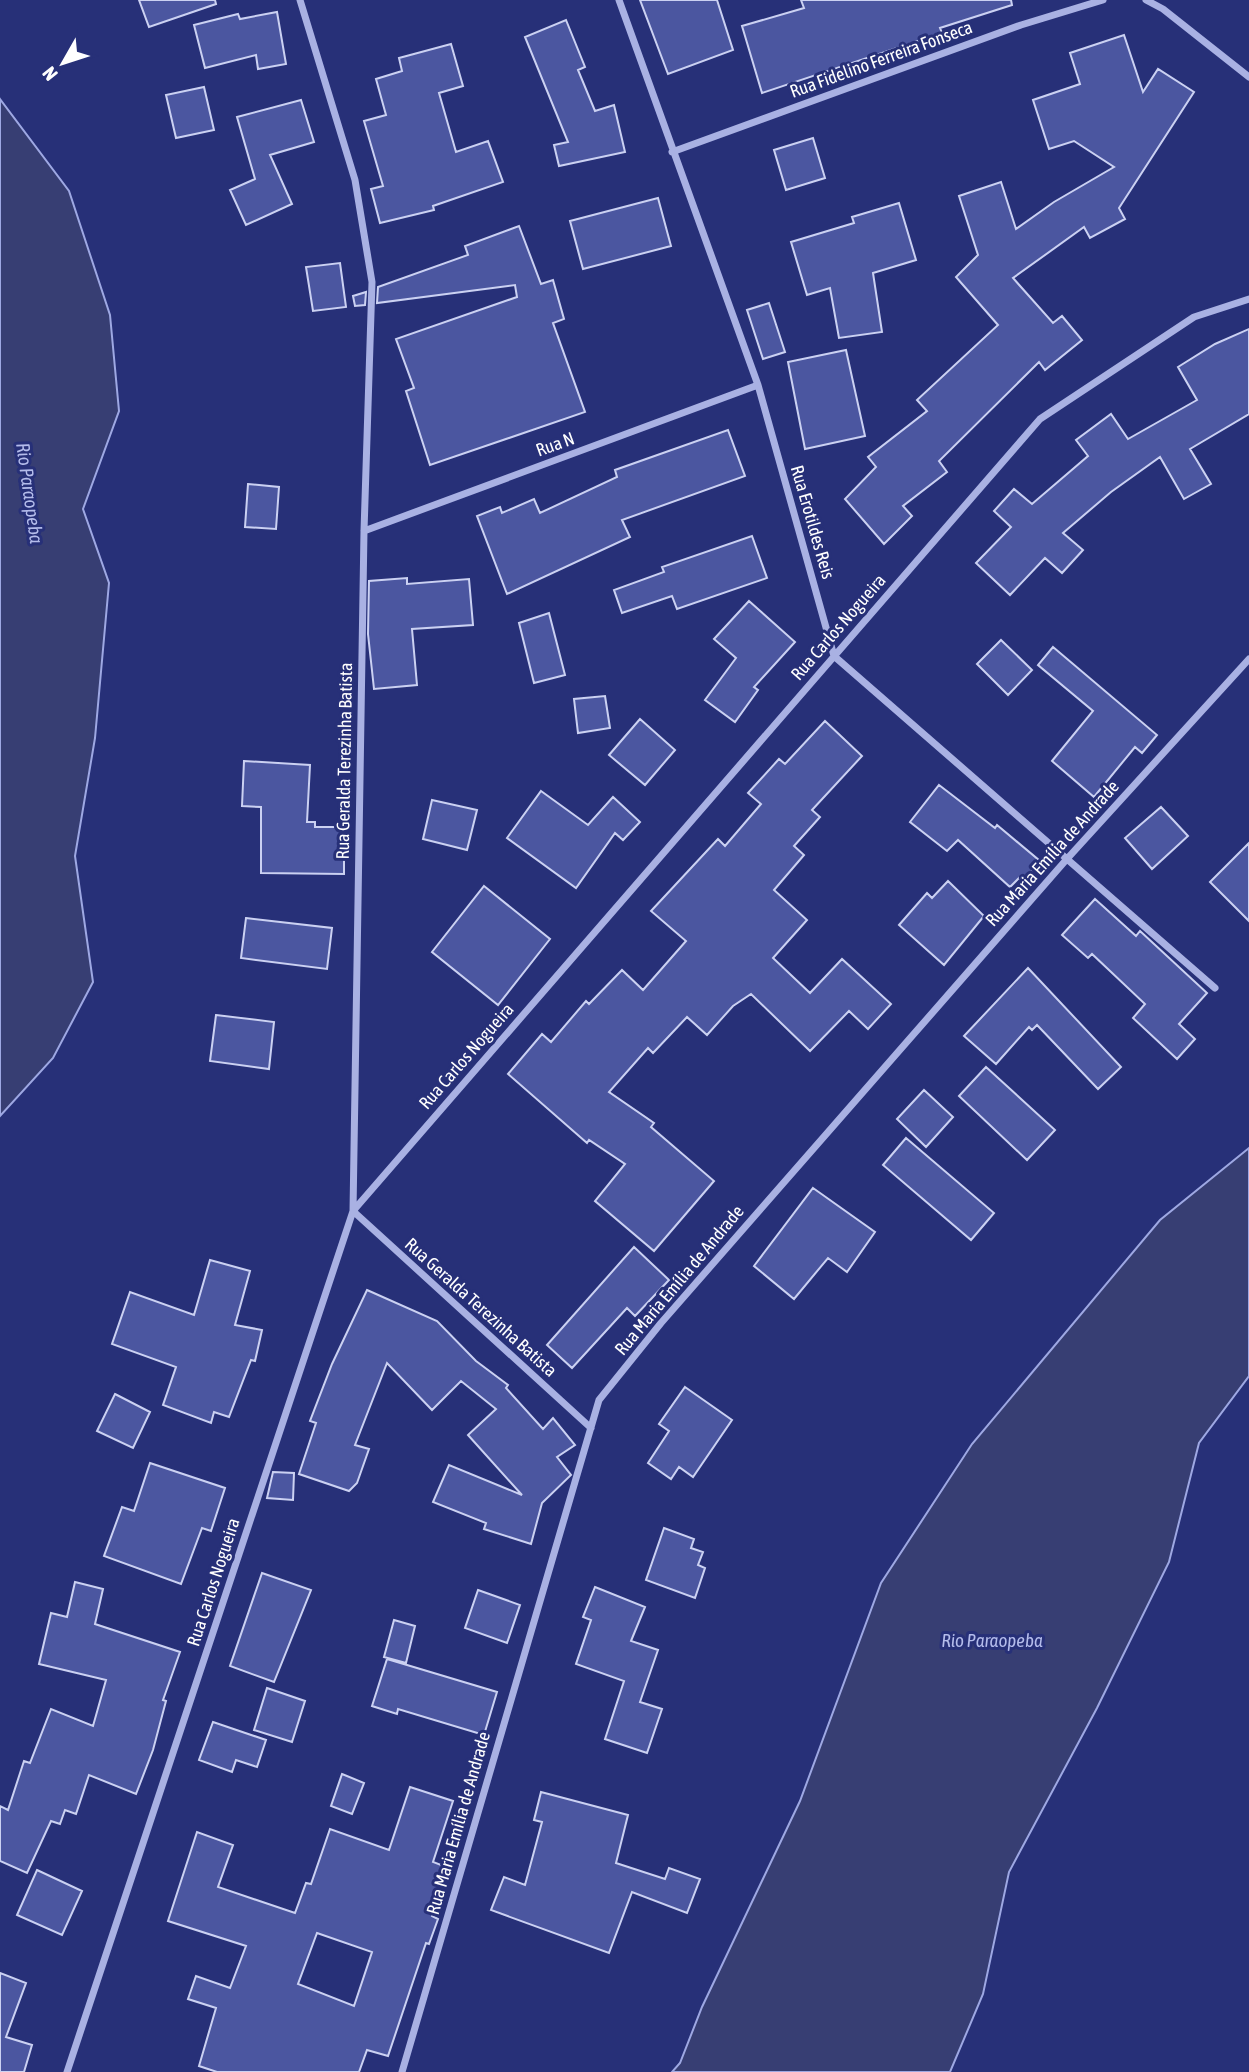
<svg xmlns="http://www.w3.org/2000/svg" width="1249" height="2072" font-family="'Asap Condensed',sans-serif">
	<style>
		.water { fill: #373e73; stroke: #9ea8e3; stroke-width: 2 }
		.building { fill: #4b56a0; stroke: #cbd1f2; stroke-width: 2; fill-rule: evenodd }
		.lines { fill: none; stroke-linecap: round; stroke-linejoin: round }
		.street { stroke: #a9b1e3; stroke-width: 7 }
		.labels { text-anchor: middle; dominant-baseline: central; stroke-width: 6; stroke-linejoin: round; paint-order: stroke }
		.street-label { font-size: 18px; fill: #fff; stroke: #273078 }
		.water-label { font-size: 19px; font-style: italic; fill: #b4bceb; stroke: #273078 }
	</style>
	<rect width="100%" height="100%" fill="#273078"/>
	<path class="water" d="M 0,99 L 69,191 L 110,315 L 119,411 L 83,509 L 109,583 L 95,738 L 75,856 L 93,982 L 53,1058 L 0,1116 Z
		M 1249,1148 L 1249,1376 L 1199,1443 L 1169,1562 L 1097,1708 L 1009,1872 L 983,1994 L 950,2072 L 672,2072 L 680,2063 L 702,2007 L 800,1801 L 881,1583 L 972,1444 L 1160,1220 Z"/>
	<path class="building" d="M 139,0 L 215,0 L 216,4 L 149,27 Z
		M 640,0 L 717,0 L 733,50 L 668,74 Z
		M 801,0 L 1011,0 L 1012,5 L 940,28 L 942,33 L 762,93 L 742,26 L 804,8 Z
		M 277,12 L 286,64 L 258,69 L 256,55 L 205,68 L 194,25 L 238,14 L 240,19 Z
		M 566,20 L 585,67 L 578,70 L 595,111 L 614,105 L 625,152 L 559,166 L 554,145 L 568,142 L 525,37 Z
		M 1124,35 L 1143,92 L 1158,69 L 1194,92 L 1119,208 L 1125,219 L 1090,238 L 1084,227 L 1013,278 L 1053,323 L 1062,316 L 1082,340 L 1045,370 L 1039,362 L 939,461 L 947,472 L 903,506 L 912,516 L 884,544 L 845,499 L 876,467 L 868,457 L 927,411 L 917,400 L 998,325 L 956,277 L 978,255 L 959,196 L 1001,182 L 1016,229 L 1054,202 L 1114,167 L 1074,141 L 1049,149 L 1033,100 L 1080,84 L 1070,53 Z
		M 451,44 L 463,86 L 439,93 L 456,152 L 488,141 L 503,182 L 433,206 L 434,210 L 380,223 L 371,189 L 383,186 L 364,121 L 386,115 L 376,79 L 402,71 L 399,58 Z
		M 204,87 L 214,130 L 176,138 L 166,95 Z
		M 301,100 L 314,142 L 270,155 L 292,204 L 246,225 L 230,190 L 255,179 L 237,117 Z
		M 813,138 L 825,178 L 786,190 L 774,150 Z
		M 658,198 L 671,246 L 583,269 L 570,221 Z
		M 899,203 L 916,260 L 873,273 L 882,332 L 839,338 L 830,288 L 807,295 L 791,242 L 854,223 L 852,217 Z
		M 519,226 L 541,284 L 553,280 L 564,319 L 553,323 L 585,412 L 430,465 L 406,391 L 414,388 L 396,339 L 517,297 L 515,285 L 377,303 L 378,287 L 468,255 L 465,246 Z
		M 340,263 L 346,307 L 313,311 L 306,267 Z
		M 366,292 L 365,305 L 355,306 L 353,296 Z
		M 769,303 L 785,352 L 763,359 L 747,310 Z
		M 1249,329 L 1249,414 L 1190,449 L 1211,484 L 1184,499 L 1160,457 L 1111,492 L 1063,533 L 1083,550 L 1062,573 L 1045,558 L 1010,595 L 976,563 L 1011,527 L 994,511 L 1014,489 L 1032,504 L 1088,456 L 1076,440 L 1111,414 L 1128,439 L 1197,400 L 1178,367 L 1215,344 Z
		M 846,350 L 865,436 L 805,449 L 788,362 Z
		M 728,430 L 745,476 L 622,520 L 630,537 L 507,594 L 477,516 L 500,507 L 502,513 L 534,499 L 540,513 L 617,477 L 615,470 Z
		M 248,484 L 279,487 L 276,529 L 245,527 Z
		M 752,536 L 767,578 L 677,609 L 672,596 L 622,613 L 614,590 L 664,572 L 662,567 Z
		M 407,578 L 407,584 L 469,579 L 473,625 L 412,629 L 417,685 L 374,689 L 368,634 L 369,581 Z
		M 749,601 L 795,642 L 754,687 L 758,690 L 735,722 L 705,700 L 736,658 L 714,639 Z
		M 549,613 L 565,675 L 534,683 L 519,623 Z
		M 1001,640 L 1032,670 L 1008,695 L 977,664 Z
		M 1053,647 L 1157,735 L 1142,753 L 1135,747 L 1094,797 L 1052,761 L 1093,711 L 1038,665 Z
		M 605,696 L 610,728 L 578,733 L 574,699 Z
		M 640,719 L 675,750 L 645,785 L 609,755 Z
		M 825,721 L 862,756 L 812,810 L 820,817 L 794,846 L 804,855 L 774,890 L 807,920 L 773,958 L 810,993 L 842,959 L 891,1004 L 868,1029 L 849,1011 L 810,1051 L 751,994 L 733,1006 L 707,1035 L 687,1017 L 653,1053 L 648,1048 L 609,1092 L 654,1123 L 651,1127 L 714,1181 L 654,1251 L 595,1201 L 625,1164 L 589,1140 L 587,1143 L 508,1074 L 542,1034 L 551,1042 L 586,1001 L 589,1004 L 622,970 L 643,990 L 686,941 L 651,911 L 718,839 L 725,846 L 761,804 L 748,793 L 779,759 L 785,764 Z
		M 244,761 L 310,765 L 307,822 L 315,822 L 315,827 L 344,827 L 344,874 L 261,873 L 261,807 L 242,806 Z
		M 939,785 L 995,828 L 997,825 L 1040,861 L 1023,882 L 1019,878 L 1010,887 L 958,840 L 947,851 L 910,822 Z
		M 541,791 L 588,825 L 613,797 L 640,822 L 623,840 L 615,833 L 576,888 L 507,838 Z
		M 432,800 L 477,810 L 467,850 L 423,839 Z
		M 1161,807 L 1188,836 L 1152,869 L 1125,838 Z
		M 1249,843 L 1249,921 L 1210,882 Z
		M 948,881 L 984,916 L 944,965 L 899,925 L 927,893 L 932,898 Z
		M 484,886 L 550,939 L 498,1005 L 432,952 Z
		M 1095,899 L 1136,936 L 1140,931 L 1207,993 L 1179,1024 L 1195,1039 L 1177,1059 L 1133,1018 L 1145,1004 L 1092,954 L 1088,958 L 1062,935 Z
		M 246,918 L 332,928 L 327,969 L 241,958 Z
		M 1028,968 L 1121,1067 L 1098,1089 L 1037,1025 L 1032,1030 L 1029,1027 L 996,1064 L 964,1036 Z
		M 216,1015 L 274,1022 L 269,1069 L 210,1061 Z
		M 986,1067 L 1055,1130 L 1027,1160 L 959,1096 Z
		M 924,1090 L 953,1117 L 926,1147 L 897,1119 Z
		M 906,1138 L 994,1213 L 971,1240 L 883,1165 Z
		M 813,1188 L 875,1232 L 847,1272 L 828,1258 L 794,1299 L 754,1266 Z
		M 634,1247 L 669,1280 L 635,1316 L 627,1308 L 572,1368 L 547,1345 Z
		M 210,1260 L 250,1271 L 235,1325 L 262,1330 L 255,1361 L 251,1360 L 229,1417 L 214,1412 L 211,1423 L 163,1405 L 176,1367 L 112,1344 L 130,1292 L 194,1315 Z
		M 367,1290 L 437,1321 L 476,1361 L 508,1385 L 506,1388 L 543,1429 L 553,1418 L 575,1445 L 557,1457 L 571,1475 L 542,1503 L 531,1544 L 484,1529 L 486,1523 L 433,1502 L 449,1465 L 522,1495 L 468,1435 L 496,1409 L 461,1381 L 432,1410 L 387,1363 L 355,1445 L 369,1449 L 357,1483 L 349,1491 L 299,1474 L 316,1423 L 310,1421 L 332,1364 Z
		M 685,1387 L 732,1420 L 693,1477 L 679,1467 L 671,1479 L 648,1463 L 669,1431 L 659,1424 Z
		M 115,1394 L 150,1412 L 133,1448 L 97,1431 Z
		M 150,1463 L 225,1488 L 211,1531 L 202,1528 L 181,1584 L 104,1556 L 122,1507 L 134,1511 Z
		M 273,1472 L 294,1473 L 293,1500 L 267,1498 Z
		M 664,1528 L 694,1539 L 691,1548 L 703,1552 L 698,1565 L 705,1568 L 695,1598 L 646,1580 Z
		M 262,1573 L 311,1590 L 274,1682 L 230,1666 Z
		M 75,1582 L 103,1589 L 95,1624 L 180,1652 L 163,1700 L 166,1701 L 153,1750 L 136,1794 L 89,1775 L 76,1814 L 65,1810 L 60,1824 L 51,1821 L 27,1873 L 0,1861 L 0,1806 L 8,1810 L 24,1761 L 30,1763 L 51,1709 L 93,1726 L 106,1680 L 39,1664 L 51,1613 L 67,1617 Z
		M 595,1587 L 645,1607 L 631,1641 L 658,1650 L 640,1702 L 662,1709 L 647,1753 L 605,1739 L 624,1681 L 576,1664 L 591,1620 L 583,1617 Z
		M 478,1590 L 520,1605 L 507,1643 L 465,1628 Z
		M 394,1620 L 415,1626 L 406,1663 L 384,1657 Z
		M 387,1659 L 497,1692 L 484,1735 L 398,1709 L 397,1714 L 372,1706 Z
		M 267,1688 L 305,1701 L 292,1742 L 254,1730 Z
		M 213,1722 L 266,1740 L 257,1767 L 236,1760 L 232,1772 L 199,1760 Z
		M 342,1774 L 364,1783 L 352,1814 L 331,1806 Z
		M 410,1787 L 453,1801 L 433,1862 L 449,1868 L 432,1916 L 438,1919 L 429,1944 L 426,1943 L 388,2056 L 367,2050 L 359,2072 L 217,2072 L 199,2066 L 216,2008 L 188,1999 L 196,1976 L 230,1988 L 246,1946 L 168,1921 L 197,1832 L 233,1845 L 218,1887 L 295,1913 L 306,1883 L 311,1884 L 330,1829 L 389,1850 ZM 317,1933 L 372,1952 L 354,2006 L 298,1984 Z
		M 541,1792 L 628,1815 L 616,1863 L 665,1879 L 669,1868 L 700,1879 L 687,1913 L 632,1892 L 609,1953 L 491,1910 L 504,1877 L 525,1885 L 542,1822 L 534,1820 Z
		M 37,1870 L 82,1891 L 62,1935 L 17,1915 Z
		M 0,1973 L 26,1983 L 6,2037 L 32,2045 L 24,2072 L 0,2072 Z"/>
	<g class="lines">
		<path class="street" d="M 300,0 L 355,180 L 372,282 L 364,531 L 353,1211 L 591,1428
			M 619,0 L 758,385 L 834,656 L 1215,988
			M 1146,0 L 1163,9 L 1249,77
			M 672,152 L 1021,25 L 1103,0
			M 364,531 L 758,385
			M 67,2072 L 353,1211 L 1040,419 L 1194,317 L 1249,299
			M 402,2072 L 599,1400 L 661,1323 L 1066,860 L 1249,659"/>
	</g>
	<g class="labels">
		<g class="street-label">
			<text transform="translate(881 59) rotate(-20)">Rua Fidelino Ferreira Fonseca</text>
			<text transform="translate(555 444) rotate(-20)">Rua N</text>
			<text transform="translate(813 522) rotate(74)">Rua Erotildes Reis</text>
			<text transform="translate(838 627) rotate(-49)">Rua Carlos Nogueira</text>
			<text transform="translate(344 761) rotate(-89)">Rua Geralda Terezinha Batista</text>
			<text transform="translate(1052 853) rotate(-48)">Rua Maria Emília de Andrade</text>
			<text transform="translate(466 1056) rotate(-49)">Rua Carlos Nogueira</text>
			<text transform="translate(679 1280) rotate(-50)">Rua Maria Emília de Andrade</text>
			<text transform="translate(481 1307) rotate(42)">Rua Geralda Terezinha Batista</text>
			<text transform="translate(213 1582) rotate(-72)">Rua Carlos Nogueira</text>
			<text transform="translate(458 1823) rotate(-74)">Rua Maria Emília de Andrade</text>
		</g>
		<g class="water-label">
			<text transform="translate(30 493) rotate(82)">Rio Paraopeba</text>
			<text x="992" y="1640">Rio Paraopeba</text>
		</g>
	</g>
	<g transform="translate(63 63) rotate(231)" stroke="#273078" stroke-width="5" paint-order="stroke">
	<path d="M0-5L12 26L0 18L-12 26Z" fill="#ffffff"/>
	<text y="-10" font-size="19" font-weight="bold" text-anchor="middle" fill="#ffffff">N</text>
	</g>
</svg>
